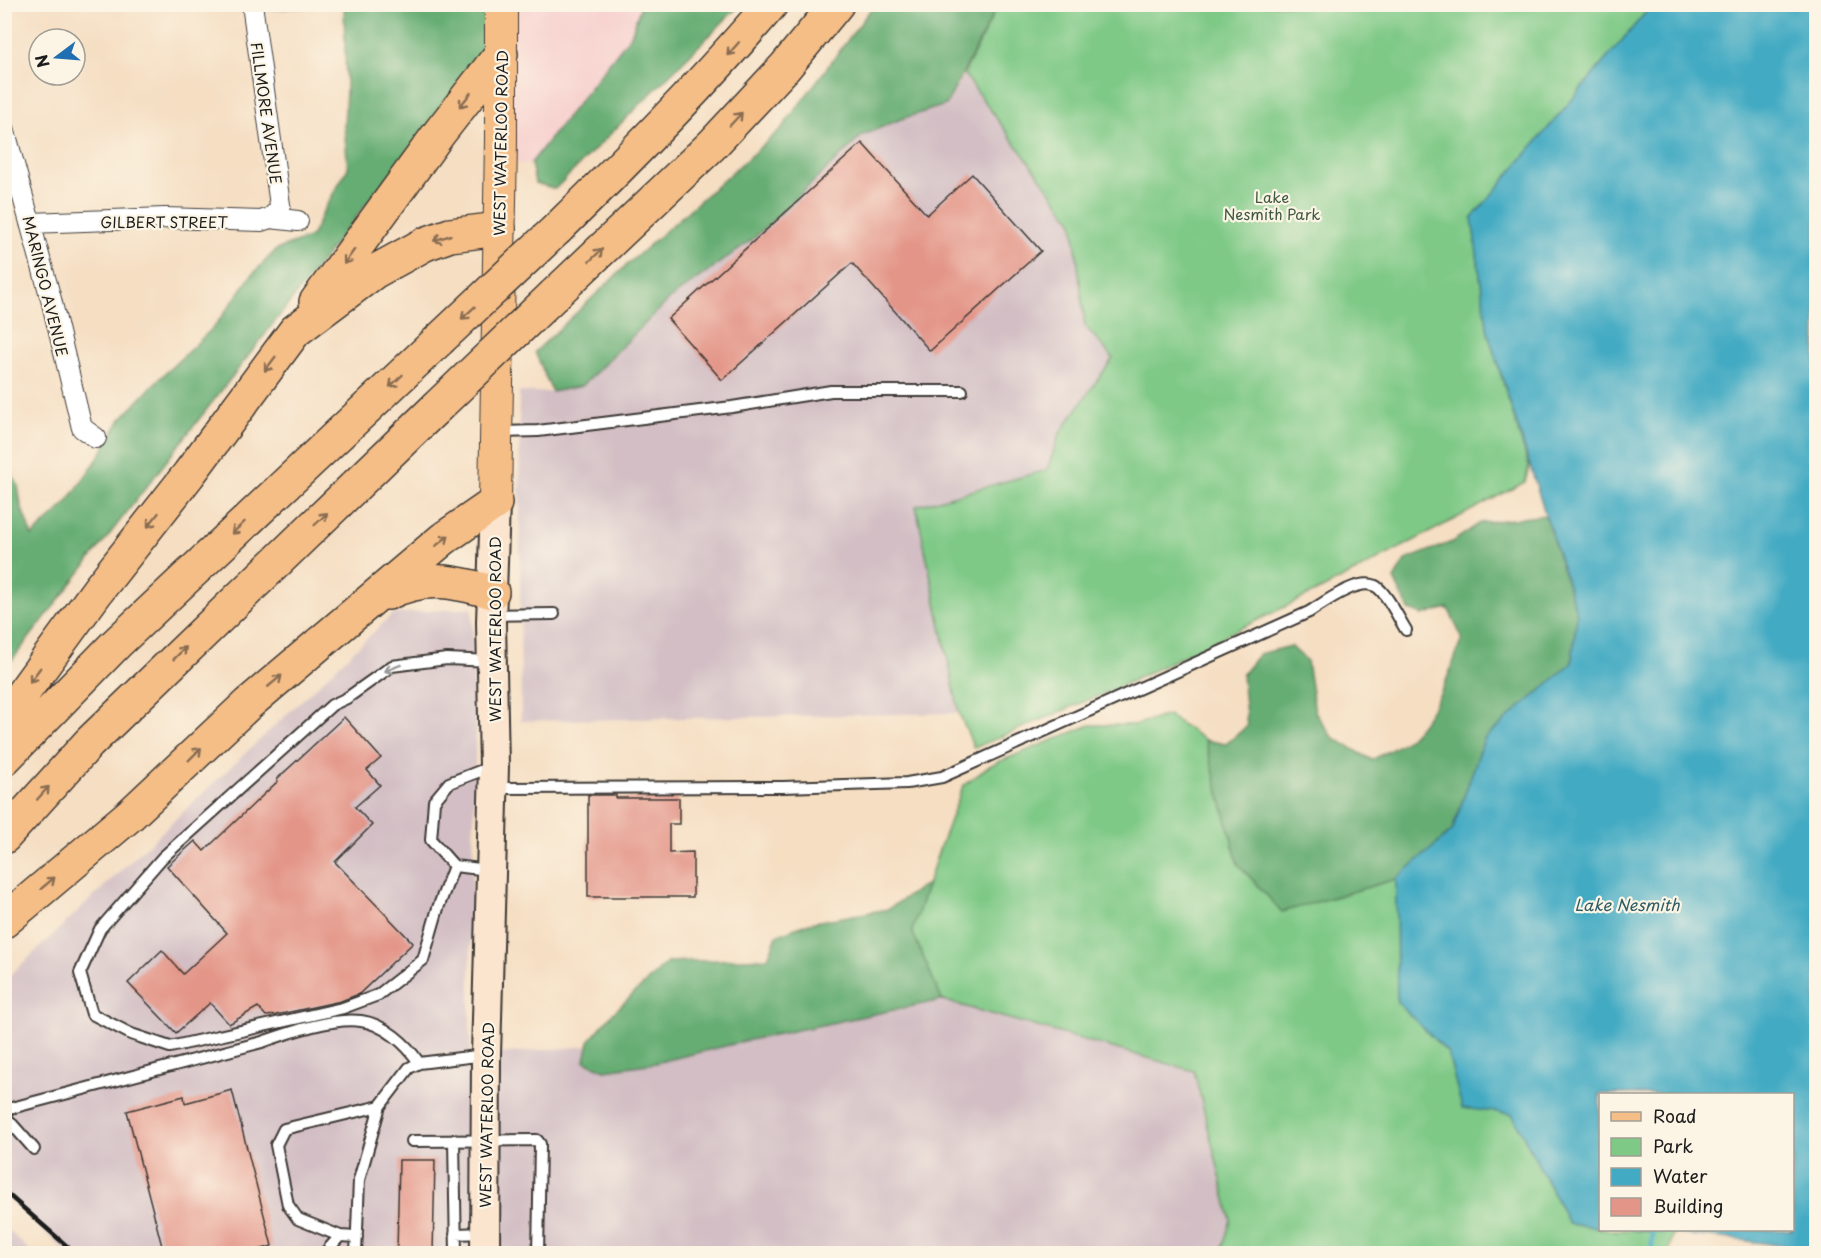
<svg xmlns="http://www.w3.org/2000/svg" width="1821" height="1258" font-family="'Playpen Sans',sans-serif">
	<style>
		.built { fill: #f7d0ce }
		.industrial { fill: #d2bec4 }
		.green { fill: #7ec986; stroke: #4d7251; stroke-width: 1.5 }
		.forest { fill: #66ad73; stroke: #416448; stroke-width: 1.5 }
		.water { fill: #43aac3; stroke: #306370; stroke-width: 1.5 }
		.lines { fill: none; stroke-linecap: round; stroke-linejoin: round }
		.stream { stroke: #43aac3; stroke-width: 5 }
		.building { fill: #e39588 }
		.lane-casing { stroke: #3d3935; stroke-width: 14 }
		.street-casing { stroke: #3d3935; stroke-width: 22 }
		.secondary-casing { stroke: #3d3935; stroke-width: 32 }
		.primary-casing { stroke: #3d3935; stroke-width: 34 }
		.highway-casing { stroke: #3d3935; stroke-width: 36 }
		.lane { stroke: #fff; stroke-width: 10 }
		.street { stroke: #fff; stroke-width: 20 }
		.secondary { stroke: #fbe5cf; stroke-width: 28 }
		.primary { stroke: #f6be87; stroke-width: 32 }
		.highway { stroke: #f6be87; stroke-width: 33 }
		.rail { stroke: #1c1c1c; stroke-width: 4.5 }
		.highway-bridge-casing { stroke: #3d3935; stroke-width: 36; stroke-linecap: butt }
		.highway-bridge { stroke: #f6be87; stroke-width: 33 }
		.oneway { stroke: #896d52 }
		.oneway2 { stroke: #999 }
		.labels { text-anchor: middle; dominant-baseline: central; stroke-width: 4.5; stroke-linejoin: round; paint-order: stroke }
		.street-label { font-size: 15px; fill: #1c1c1c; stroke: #fcf5e5 }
		.park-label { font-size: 15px; fill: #3e5941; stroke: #fcf5e5 }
		.water-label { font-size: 16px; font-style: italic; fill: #2e5c67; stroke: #fcf5e5 }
	</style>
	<rect width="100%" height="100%" fill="#fcf5e5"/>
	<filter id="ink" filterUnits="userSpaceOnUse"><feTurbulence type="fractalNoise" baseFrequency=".0167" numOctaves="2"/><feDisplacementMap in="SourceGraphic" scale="12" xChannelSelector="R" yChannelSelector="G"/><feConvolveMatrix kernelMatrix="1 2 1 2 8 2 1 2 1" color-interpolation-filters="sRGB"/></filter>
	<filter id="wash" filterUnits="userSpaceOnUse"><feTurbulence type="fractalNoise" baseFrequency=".008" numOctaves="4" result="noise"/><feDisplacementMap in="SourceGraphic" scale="24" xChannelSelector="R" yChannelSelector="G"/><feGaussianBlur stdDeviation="1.35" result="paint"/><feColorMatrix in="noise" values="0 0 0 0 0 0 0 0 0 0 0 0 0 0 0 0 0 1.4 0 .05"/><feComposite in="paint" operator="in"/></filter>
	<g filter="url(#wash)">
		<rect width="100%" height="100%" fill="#f5dec2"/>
		<path class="built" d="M 501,5 L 641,5 L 631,34 L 531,163 L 501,166 Z"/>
		<path class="industrial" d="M 964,74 L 1073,222 L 1085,326 L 1113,357 L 1060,433 L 1048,470 L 916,506 L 959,713 L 521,721 L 519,392 L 552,392 L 582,386 L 672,297 L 753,239 L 863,135 L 901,119 L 946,105 Z
			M 472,608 L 476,723 L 470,978 L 470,1130 L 476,1253 L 67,1253 L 5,1197 L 4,981 L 393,614 Z
			M 942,1000 L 1194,1071 L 1231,1220 L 1221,1254 L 485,1254 L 486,1055 L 805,1027 Z
			M 5,1227 L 32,1253 L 5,1253 Z"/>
		<path class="green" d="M 262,5 L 262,4 L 341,5 L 263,10 Z
			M 998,5 L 1652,5 L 1472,218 L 1488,333 L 1529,467 L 1525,482 L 1326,587 L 1117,688 L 974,748 L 959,713 L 916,506 L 1047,470 L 1060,433 L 1113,358 L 1085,326 L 1073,222 L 964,74 Z
			M 1168,715 L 1205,740 L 1238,864 L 1282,912 L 1396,879 L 1397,1002 L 1448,1053 L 1462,1107 L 1512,1114 L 1569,1224 L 1600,1227 L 1600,1230 L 1632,1230 L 1673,1233 L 1669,1253 L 1221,1253 L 1231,1220 L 1194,1071 L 942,1000 L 912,931 L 940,847 L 963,786 L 991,765 L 1090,725 L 1134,725 Z"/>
		<path class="forest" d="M 344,5 L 485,5 L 482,55 L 5,669 L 4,459 L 18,485 L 21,506 L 32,536 L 65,505 L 97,460 L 121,419 L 156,382 L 215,326 L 251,276 L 276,250 L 311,237 L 325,208 L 348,168 L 344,126 L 346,90 Z
			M 641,5 L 740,5 L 555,189 L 535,183 L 531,163 L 631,35 Z
			M 874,5 L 998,5 L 946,105 L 901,119 L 863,135 L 753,239 L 672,297 L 582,386 L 552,392 L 535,352 L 629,263 L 781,129 Z
			M 1545,515 L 1577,614 L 1572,663 L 1484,739 L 1452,831 L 1396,879 L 1282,912 L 1238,864 L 1205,740 L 1226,744 L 1247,726 L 1242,675 L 1259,654 L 1291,646 L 1307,661 L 1315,712 L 1332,737 L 1372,760 C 1383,753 1399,747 1409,738 C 1437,711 1449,675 1462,638 L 1448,608 L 1422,615 L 1409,610 L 1394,579 L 1405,560 L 1452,542 L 1480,523 Z
			M 928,883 L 912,931 L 942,1000 L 754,1039 L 655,1063 L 605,1070 L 585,1061 L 589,1041 L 612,1014 L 668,962 L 768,958 L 777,935 L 809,923 L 888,909 Z"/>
		<path class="water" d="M 1652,5 L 1816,5 L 1816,1250 L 1732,1239 L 1633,1230 L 1792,1230 L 1792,1094 L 1600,1094 L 1600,1227 L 1569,1224 L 1512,1114 L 1462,1108 L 1448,1053 L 1397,1002 L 1396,879 L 1452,831 L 1484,739 L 1572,663 L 1577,614 L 1488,333 L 1472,218 Z"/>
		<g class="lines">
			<path class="stream" d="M 1652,1254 L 1652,1231"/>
		</g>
		<g id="blocks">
			<path class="building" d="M 862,143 L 927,215 L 972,174 L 1041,251 L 930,351 L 852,263 L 722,380 L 668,319 Z
				M 344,717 L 381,758 L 367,770 L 380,785 L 355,807 L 372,825 L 335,862 L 413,943 L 359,994 L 341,1001 L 276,1015 L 266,1016 L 258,1007 L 229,1024 L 210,1003 L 176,1033 L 128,983 L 162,950 L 183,974 L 227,933 L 167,866 L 195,841 L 204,851 L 278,781 L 277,779 Z
				M 588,795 L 616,795 L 616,798 L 679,798 L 679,824 L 669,824 L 669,853 L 693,852 L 693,897 L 588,897 Z
				M 232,1090 L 272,1246 L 245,1254 L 164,1254 L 127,1111 L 184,1096 L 185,1103 Z
				M 399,1160 L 435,1160 L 433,1254 L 397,1254 Z"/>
		</g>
	</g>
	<g filter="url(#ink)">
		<use href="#blocks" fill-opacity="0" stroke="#3d3935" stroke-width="1.5"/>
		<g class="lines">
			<defs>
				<path id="lane" d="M 497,432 L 538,431 L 732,407 L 831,391 L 962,391
					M 492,615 L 554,614
					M 493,788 L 783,787 L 907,783 L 942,777 L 1309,612 C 1325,602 1360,576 1377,587 C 1387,594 1399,619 1406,630
					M 454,866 L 438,908 L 423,960 L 378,995 L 343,1008 L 170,1047 L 131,1034 L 92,1014 L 80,973 L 100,929 L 162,858 L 332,705 L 347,698 L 392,666 L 447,659 L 491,661
					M 489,870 L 454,866 L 431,840 L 434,801 L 449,783 L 493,766
					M 4,1110 L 262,1042 C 288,1033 333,1017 361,1021 C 384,1024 407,1044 419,1063
					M 4,1115 L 34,1149
					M 454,1140 L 456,1254
					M 412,1141 L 537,1140 L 540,1144 L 538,1254
					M 455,1234 L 485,1233
					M 357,1237 L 340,1236 L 298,1219 L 288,1205 L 276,1145 L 284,1129 L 380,1106
					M 324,1254 L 340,1236
					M 356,1254 L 359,1180 L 380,1106 L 409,1068 L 419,1063 L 485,1055"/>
				<path id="street" d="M 252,4 L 280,205 L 278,211 L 270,218
					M 4,128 L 51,299 L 82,428 L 96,438
					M 30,223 L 165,218 L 261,221 L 270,218 L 298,221"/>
				<path id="secondary" d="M 485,1254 L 486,1055 L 494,766 L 491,622 L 495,503"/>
				<path id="primary" d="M 495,503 L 501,140 L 501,4"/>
				<path id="highway" d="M 557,229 C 631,157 704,83 771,4
					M 554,295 L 712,145 L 785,67 L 837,4
					M 316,302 L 440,132 L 501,54
					M 388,593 C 425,575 454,581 492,592
					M 4,719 L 98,590 L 189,474 L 295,331 L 374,272 L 425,244 L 450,235 L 499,229
					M 4,759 L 117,643 L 439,340
					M 4,837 L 89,743 L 436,408
					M 4,921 L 130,815 L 248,704 L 443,539 L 495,503"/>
			</defs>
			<use href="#lane" class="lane-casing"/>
			<use href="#street" class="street-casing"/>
			<use href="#secondary" class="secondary-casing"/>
			<use href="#primary" class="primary-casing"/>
			<use href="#highway" class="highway-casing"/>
			<use href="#lane" class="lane"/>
			<use href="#street" class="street"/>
			<use href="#secondary" class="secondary"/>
			<use href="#primary" class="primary"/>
			<use href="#highway" class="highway"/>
			<path class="rail" d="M 4,1191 L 76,1254"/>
			<defs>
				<path id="highway-bridge" d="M 439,340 L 557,229
					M 436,408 L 554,295"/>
			</defs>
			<use href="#highway-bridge" class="highway-bridge-casing"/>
			<use href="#highway-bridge" class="highway-bridge"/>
		</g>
		<defs><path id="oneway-shaft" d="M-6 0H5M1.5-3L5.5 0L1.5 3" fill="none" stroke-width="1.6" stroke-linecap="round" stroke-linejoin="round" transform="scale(1.5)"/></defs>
		<g class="oneway">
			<use href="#oneway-shaft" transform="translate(733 49) rotate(131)"/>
			<use href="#oneway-shaft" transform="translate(465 100) rotate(128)"/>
			<use href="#oneway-shaft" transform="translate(736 119) rotate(-47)"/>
			<use href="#oneway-shaft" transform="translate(442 238) rotate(162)"/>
			<use href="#oneway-shaft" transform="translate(596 255) rotate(-44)"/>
			<use href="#oneway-shaft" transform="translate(349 257) rotate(126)"/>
			<use href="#oneway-shaft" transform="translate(468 313) rotate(137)"/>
			<use href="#oneway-shaft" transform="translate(270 364) rotate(127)"/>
			<use href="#oneway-shaft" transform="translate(396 381) rotate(137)"/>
			<use href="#oneway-shaft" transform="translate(321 519) rotate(-44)"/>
			<use href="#oneway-shaft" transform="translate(153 520) rotate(128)"/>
			<use href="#oneway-shaft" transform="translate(238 528) rotate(137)"/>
			<use href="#oneway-shaft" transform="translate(442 541) rotate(-39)"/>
			<use href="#oneway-shaft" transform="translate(180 653) rotate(-45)"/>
			<use href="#oneway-shaft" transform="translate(35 675) rotate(126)"/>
			<use href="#oneway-shaft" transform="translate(275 681) rotate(-40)"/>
			<use href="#oneway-shaft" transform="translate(195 754) rotate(-45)"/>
			<use href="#oneway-shaft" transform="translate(43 793) rotate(-48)"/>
			<use href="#oneway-shaft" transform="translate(48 883) rotate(-40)"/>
		</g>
		<use class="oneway2" href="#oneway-shaft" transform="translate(393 668) rotate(158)"/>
	</g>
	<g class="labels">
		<g class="street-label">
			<text transform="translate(267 113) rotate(82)">FILLMORE AVENUE</text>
			<text transform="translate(500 143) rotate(-89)">WEST WATERLOO ROAD</text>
			<text x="164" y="221">GILBERT STREET</text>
			<text transform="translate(46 286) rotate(76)">MARINGO AVENUE</text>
			<text transform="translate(494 629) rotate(-90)">WEST WATERLOO ROAD</text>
			<text transform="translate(486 1115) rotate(-89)">WEST WATERLOO ROAD</text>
		</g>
		<g class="park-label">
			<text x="1272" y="196">Lake<tspan x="1272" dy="17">Nesmith Park</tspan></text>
		</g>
		<g class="water-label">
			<text x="1627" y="904">Lake Nesmith</text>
		</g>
	</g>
	<rect width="1821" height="1258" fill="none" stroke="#fcf5e5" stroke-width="24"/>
	<rect x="1599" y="1093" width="195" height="138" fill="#fcf5e5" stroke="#a29e95" stroke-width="1.5"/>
	<rect x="1611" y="1112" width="30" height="9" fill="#f6be87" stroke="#a29e95" stroke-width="1.5"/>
	<text x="1653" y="1123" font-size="18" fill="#1c1c1c">Road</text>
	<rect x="1611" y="1138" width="30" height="18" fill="#7ec986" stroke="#a29e95" stroke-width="1.5"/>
	<text x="1653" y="1153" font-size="18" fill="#1c1c1c">Park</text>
	<rect x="1611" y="1168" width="30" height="18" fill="#43aac3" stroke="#a29e95" stroke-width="1.5"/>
	<text x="1653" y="1183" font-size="18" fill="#1c1c1c">Water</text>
	<rect x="1611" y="1198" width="30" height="18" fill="#e39588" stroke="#a29e95" stroke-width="1.5"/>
	<text x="1653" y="1213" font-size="18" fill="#1c1c1c">Building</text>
	<g transform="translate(57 57) rotate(254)"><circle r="28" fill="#fcf5e5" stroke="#a29e95" stroke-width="1.5"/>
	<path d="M0-4.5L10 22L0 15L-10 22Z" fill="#1f6fb2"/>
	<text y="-9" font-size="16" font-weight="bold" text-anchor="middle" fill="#1c1c1c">N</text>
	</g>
</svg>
